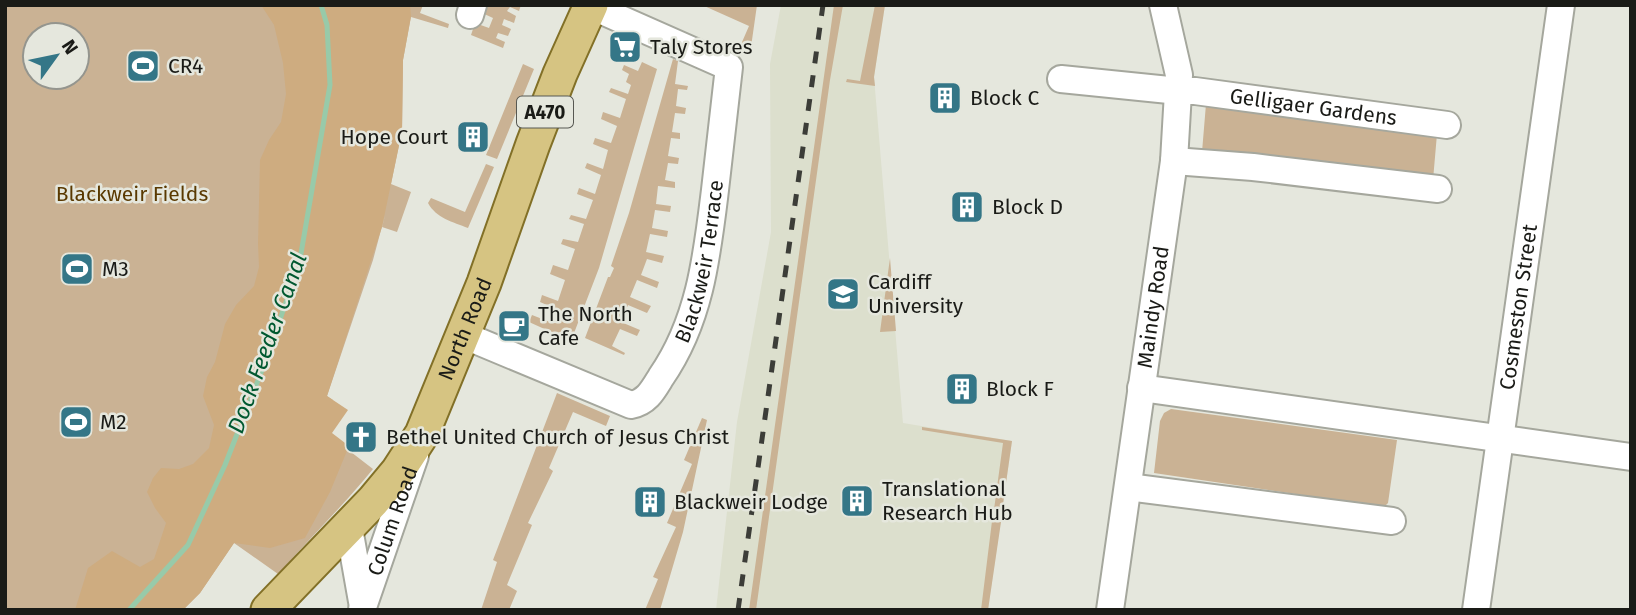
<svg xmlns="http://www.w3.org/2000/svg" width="1636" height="615" font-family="'Fira Sans',sans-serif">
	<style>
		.built { fill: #dcdfcd }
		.green { fill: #cab294; fill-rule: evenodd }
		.forest { fill: #ceac80 }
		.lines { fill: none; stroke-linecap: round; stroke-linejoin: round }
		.stream { stroke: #98caa9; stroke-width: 5 }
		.minor-casing { stroke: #a5a79d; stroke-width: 30 }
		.major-casing { stroke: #827027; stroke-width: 37 }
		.minor { stroke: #fff; stroke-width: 26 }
		.major { stroke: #d6c482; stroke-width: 33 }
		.rail { stroke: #3c3d38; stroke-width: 5; stroke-dasharray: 12 12; stroke-linecap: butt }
		.labels { text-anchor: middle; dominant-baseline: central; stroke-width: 5; stroke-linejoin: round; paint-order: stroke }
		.shield { fill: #e5e7dd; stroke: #575852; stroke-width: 2 }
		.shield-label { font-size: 19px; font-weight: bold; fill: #1a1b17 }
		.poi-label { font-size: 21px; fill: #1a1b17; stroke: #e5e7dd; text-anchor: start }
		.street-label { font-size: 21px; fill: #1a1b17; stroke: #e5e7dd }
		.park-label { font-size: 21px; fill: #5a3900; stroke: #e5e7dd }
		.water-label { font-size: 23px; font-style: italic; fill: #005830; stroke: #e5e7dd }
	</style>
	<rect width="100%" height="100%" fill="#e5e7dd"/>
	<path class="built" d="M 781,5 L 885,5 L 874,77 L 903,423 L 1012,441 L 988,610 L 716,610 L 737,422 L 771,232 L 770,64 Z"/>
	<path class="green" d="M 5,5 L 423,5 L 420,13 L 449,24 L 448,28 L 411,17 L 403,60 L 402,131 L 391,184 L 411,192 L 397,232 L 382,227 L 385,215 L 373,260 L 327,396 L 333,400 L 325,432 L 373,469 C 343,506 309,539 278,574 L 234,543 L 200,593 L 183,610 L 5,610 ZM 35,35 L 77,35 L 77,77 L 35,77 Z
		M 482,5 L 521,5 L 519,11 L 510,7 L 507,11 L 516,16 L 514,23 L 504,19 L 502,25 L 511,29 L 508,36 L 498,33 L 496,38 L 505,42 L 503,48 L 471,35 L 475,23 L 489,28 L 493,18 L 480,12 Z
		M 702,5 L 757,5 L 750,54 L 739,49 L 749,26 Z
		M 834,5 L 843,5 L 830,80 L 756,610 L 749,610 Z
		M 875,5 L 885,5 L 874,77 L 875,86 L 846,82 L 847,79 L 860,81 Z
		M 673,59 L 678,61 L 675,84 L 688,86 L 687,90 L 678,89 L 676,106 L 686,108 L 685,114 L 675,113 L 672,132 L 680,133 L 680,139 L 671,138 L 668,156 L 679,158 L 678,164 L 668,163 L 665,180 L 675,182 L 675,188 L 658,186 L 656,204 L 671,206 L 670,212 L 655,210 L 652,228 L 668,231 L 667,237 L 650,234 L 646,252 L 664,256 L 662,263 L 647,259 L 641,275 L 659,282 L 657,288 L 637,280 L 630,297 L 651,306 L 647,313 L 628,305 L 621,322 L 640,330 L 637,336 L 620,329 L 612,346 L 625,353 L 624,355 L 585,338 L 608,277 L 610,277 L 614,268 L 611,266 L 629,213 Z
		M 642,62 L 657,69 L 599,268 L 571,341 L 529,322 L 532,315 L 550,322 L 556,309 L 540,302 L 542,295 L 558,301 L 565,280 L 550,274 L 553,265 L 568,270 L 575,249 L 561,244 L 563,239 L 578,242 L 584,224 L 569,219 L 571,215 L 586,219 L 593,200 L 577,194 L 579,188 L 595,194 L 601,175 L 585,168 L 587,163 L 603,169 L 608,150 L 593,144 L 595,138 L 611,143 L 617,126 L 601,119 L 603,112 L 620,118 L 626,99 L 609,92 L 611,88 L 628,94 L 631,85 L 626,82 L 629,74 L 622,70 L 624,65 L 638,71 Z
		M 523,64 L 534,69 L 497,159 L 486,155 Z
		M 1206,104 L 1437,134 L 1433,180 L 1202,152 Z
		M 486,164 L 494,167 L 468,228 C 453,222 436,218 428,203 L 431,198 L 465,212 Z
		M 890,258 L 896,331 L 880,332 Z
		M 557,393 L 610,416 L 606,426 L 573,412 L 549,468 L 553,471 L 528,523 L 532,525 L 507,585 L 517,591 L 509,610 L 481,610 L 497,562 L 493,560 Z
		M 1171,409 L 1397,440 L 1388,503 L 1384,507 L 1154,473 L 1160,421 L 1164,413 Z
		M 702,418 L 707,420 L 683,532 L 660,610 L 645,610 L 658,579 L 653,577 L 676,527 L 667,523 L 692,464 L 684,460 Z
		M 922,427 L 1012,441 L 1001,518 L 993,517 L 1003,443 L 922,430 Z
		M 992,521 L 1001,522 L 988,610 L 981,610 Z"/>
	<path class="forest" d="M 261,5 L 410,5 L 411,16 L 403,60 L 402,131 L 382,227 L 327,396 L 348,410 L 332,433 L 349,446 L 330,492 L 305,538 L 270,548 L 234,543 L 200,593 L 183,610 L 75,610 L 88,568 L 112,551 L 140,567 L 154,559 L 166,523 L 155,508 L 147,492 L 153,478 L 161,468 L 179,469 L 193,464 L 209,448 L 214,425 L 203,396 L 207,377 L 215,362 L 225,324 L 236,305 L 254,286 L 259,267 L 258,244 L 260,160 L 269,140 L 281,122 L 286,94 L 283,63 L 274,25 Z"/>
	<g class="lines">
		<path class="stream" d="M 129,610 L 188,545 L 225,465 L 264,365 L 299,265 L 330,85 L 327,25 L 321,5"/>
		<defs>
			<g id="minor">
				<path d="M 470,15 L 473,5"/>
				<path id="s1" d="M 1061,79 L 1179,91 L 1195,91 L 1447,125"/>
				<path d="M 1174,161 L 1253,167 L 1438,189"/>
				<path id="s2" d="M 463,335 L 631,405 C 647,402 653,390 661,377 C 700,321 707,256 715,190 C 720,149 724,108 729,67 L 589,5"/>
				<path d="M 1141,388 L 1631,457"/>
				<path d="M 1128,487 L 1392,521"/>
				<path d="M 349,528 L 363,607"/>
				<path id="s3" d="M 362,610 L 415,456"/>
				<path id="s4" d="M 1110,610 L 1174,161 L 1179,75 L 1163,5"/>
				<path id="s5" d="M 1476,610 L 1561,5"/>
			</g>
			<g id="major">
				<path id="s6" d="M 268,610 L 373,501 L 398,471 L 422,434 L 484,283 L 533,144 L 560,74 L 591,5"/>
			</g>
		</defs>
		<use href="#minor" class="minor-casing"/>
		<use href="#major" class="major-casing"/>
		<use href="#minor" class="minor"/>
		<use href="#major" class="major"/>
		<path class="rail" d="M 738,610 L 823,5"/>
	</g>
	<defs>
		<symbol id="supermarket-square" viewBox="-11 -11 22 22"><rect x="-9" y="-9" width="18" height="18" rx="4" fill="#347687" stroke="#e5e7dd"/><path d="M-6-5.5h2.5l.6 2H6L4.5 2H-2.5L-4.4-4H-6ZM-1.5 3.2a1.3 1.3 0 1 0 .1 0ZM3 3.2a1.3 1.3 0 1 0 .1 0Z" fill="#fff"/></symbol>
		<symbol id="stadium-square" viewBox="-11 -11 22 22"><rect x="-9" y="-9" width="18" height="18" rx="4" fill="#347687" stroke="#e5e7dd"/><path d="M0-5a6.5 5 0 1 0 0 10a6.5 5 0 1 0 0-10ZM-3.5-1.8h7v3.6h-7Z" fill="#fff"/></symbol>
		<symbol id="building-square" viewBox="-11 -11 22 22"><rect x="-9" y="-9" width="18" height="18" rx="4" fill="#347687" stroke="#e5e7dd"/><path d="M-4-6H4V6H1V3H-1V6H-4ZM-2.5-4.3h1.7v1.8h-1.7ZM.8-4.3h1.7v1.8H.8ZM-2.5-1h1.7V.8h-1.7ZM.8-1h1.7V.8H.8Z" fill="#fff"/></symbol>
		<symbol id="university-square" viewBox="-11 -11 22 22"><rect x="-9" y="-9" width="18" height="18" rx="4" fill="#347687" stroke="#e5e7dd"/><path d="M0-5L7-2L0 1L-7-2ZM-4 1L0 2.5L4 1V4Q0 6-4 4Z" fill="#fff"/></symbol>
		<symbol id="cafe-square" viewBox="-11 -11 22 22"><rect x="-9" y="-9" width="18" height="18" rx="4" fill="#347687" stroke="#e5e7dd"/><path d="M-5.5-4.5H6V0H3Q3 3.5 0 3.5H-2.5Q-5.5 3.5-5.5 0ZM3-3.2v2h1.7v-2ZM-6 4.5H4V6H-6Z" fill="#fff"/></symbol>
		<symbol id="church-square" viewBox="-11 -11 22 22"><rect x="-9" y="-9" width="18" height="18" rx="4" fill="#347687" stroke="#e5e7dd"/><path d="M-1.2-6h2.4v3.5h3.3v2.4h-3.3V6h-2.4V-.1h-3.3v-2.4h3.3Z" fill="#fff"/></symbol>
	</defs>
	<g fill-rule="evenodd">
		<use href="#supermarket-square" x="606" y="28" width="38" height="38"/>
		<use href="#stadium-square" x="124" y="47" width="38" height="38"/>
		<use href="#building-square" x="926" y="79" width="38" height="38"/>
		<use href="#building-square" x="454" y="118" width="38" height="38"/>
		<use href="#building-square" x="948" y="188" width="38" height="38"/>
		<use href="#stadium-square" x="58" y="250" width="38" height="38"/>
		<use href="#university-square" x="824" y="275" width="38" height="38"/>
		<use href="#cafe-square" x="495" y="307" width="38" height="38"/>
		<use href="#building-square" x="943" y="370" width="38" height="38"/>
		<use href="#stadium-square" x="57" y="403" width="38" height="38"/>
		<use href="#church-square" x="342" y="418" width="38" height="38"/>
		<use href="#building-square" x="838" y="482" width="38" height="38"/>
		<use href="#building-square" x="631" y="483" width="38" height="38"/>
	</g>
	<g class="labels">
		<rect class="shield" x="517" y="96.5" width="56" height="31" rx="5"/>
		<g class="shield-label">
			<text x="545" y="112">A470</text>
		</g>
		<g class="poi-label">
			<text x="650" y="47">Taly Stores</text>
			<text x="168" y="66">CR4</text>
			<text x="970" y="98">Block C</text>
			<text x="448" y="137" text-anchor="end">Hope Court</text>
			<text x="992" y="207">Block D</text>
			<text x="102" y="269">M3</text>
			<text x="868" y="282">Cardiff<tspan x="868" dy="24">University</tspan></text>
			<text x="538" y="314">The North<tspan x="538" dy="24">Cafe</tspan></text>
			<text x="986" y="389">Block F</text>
			<text x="100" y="422">M2</text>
			<text x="386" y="437">Bethel United Church of Jesus Christ</text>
			<text x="882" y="489">Translational<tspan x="882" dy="24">Research Hub</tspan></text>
			<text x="674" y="502">Blackweir Lodge</text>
		</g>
		<g class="street-label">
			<text stroke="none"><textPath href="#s1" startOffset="254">Gelligaer Gardens</textPath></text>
			<text stroke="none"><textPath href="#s2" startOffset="348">Blackweir Terrace</textPath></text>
			<text stroke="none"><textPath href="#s4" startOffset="306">Maindy Road</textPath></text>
			<text stroke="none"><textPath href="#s5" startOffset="306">Cosmeston Street</textPath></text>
			<text stroke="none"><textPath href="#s6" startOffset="348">North Road</textPath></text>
			<text stroke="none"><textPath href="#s3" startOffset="94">Colum Road</textPath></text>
		</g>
		<g class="park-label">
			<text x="132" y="194">Blackweir Fields</text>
		</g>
		<g class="water-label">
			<text transform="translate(267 343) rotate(-70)">Dock Feeder Canal</text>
		</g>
	</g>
	<rect width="1636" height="615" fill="none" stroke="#1a1b17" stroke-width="14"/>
	<g transform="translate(56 56) rotate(57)"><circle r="33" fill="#e5e7dd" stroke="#94958e" stroke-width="2"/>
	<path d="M0-5L12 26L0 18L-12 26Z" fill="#347687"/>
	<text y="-10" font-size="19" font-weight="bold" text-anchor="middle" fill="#1a1b17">N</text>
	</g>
</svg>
